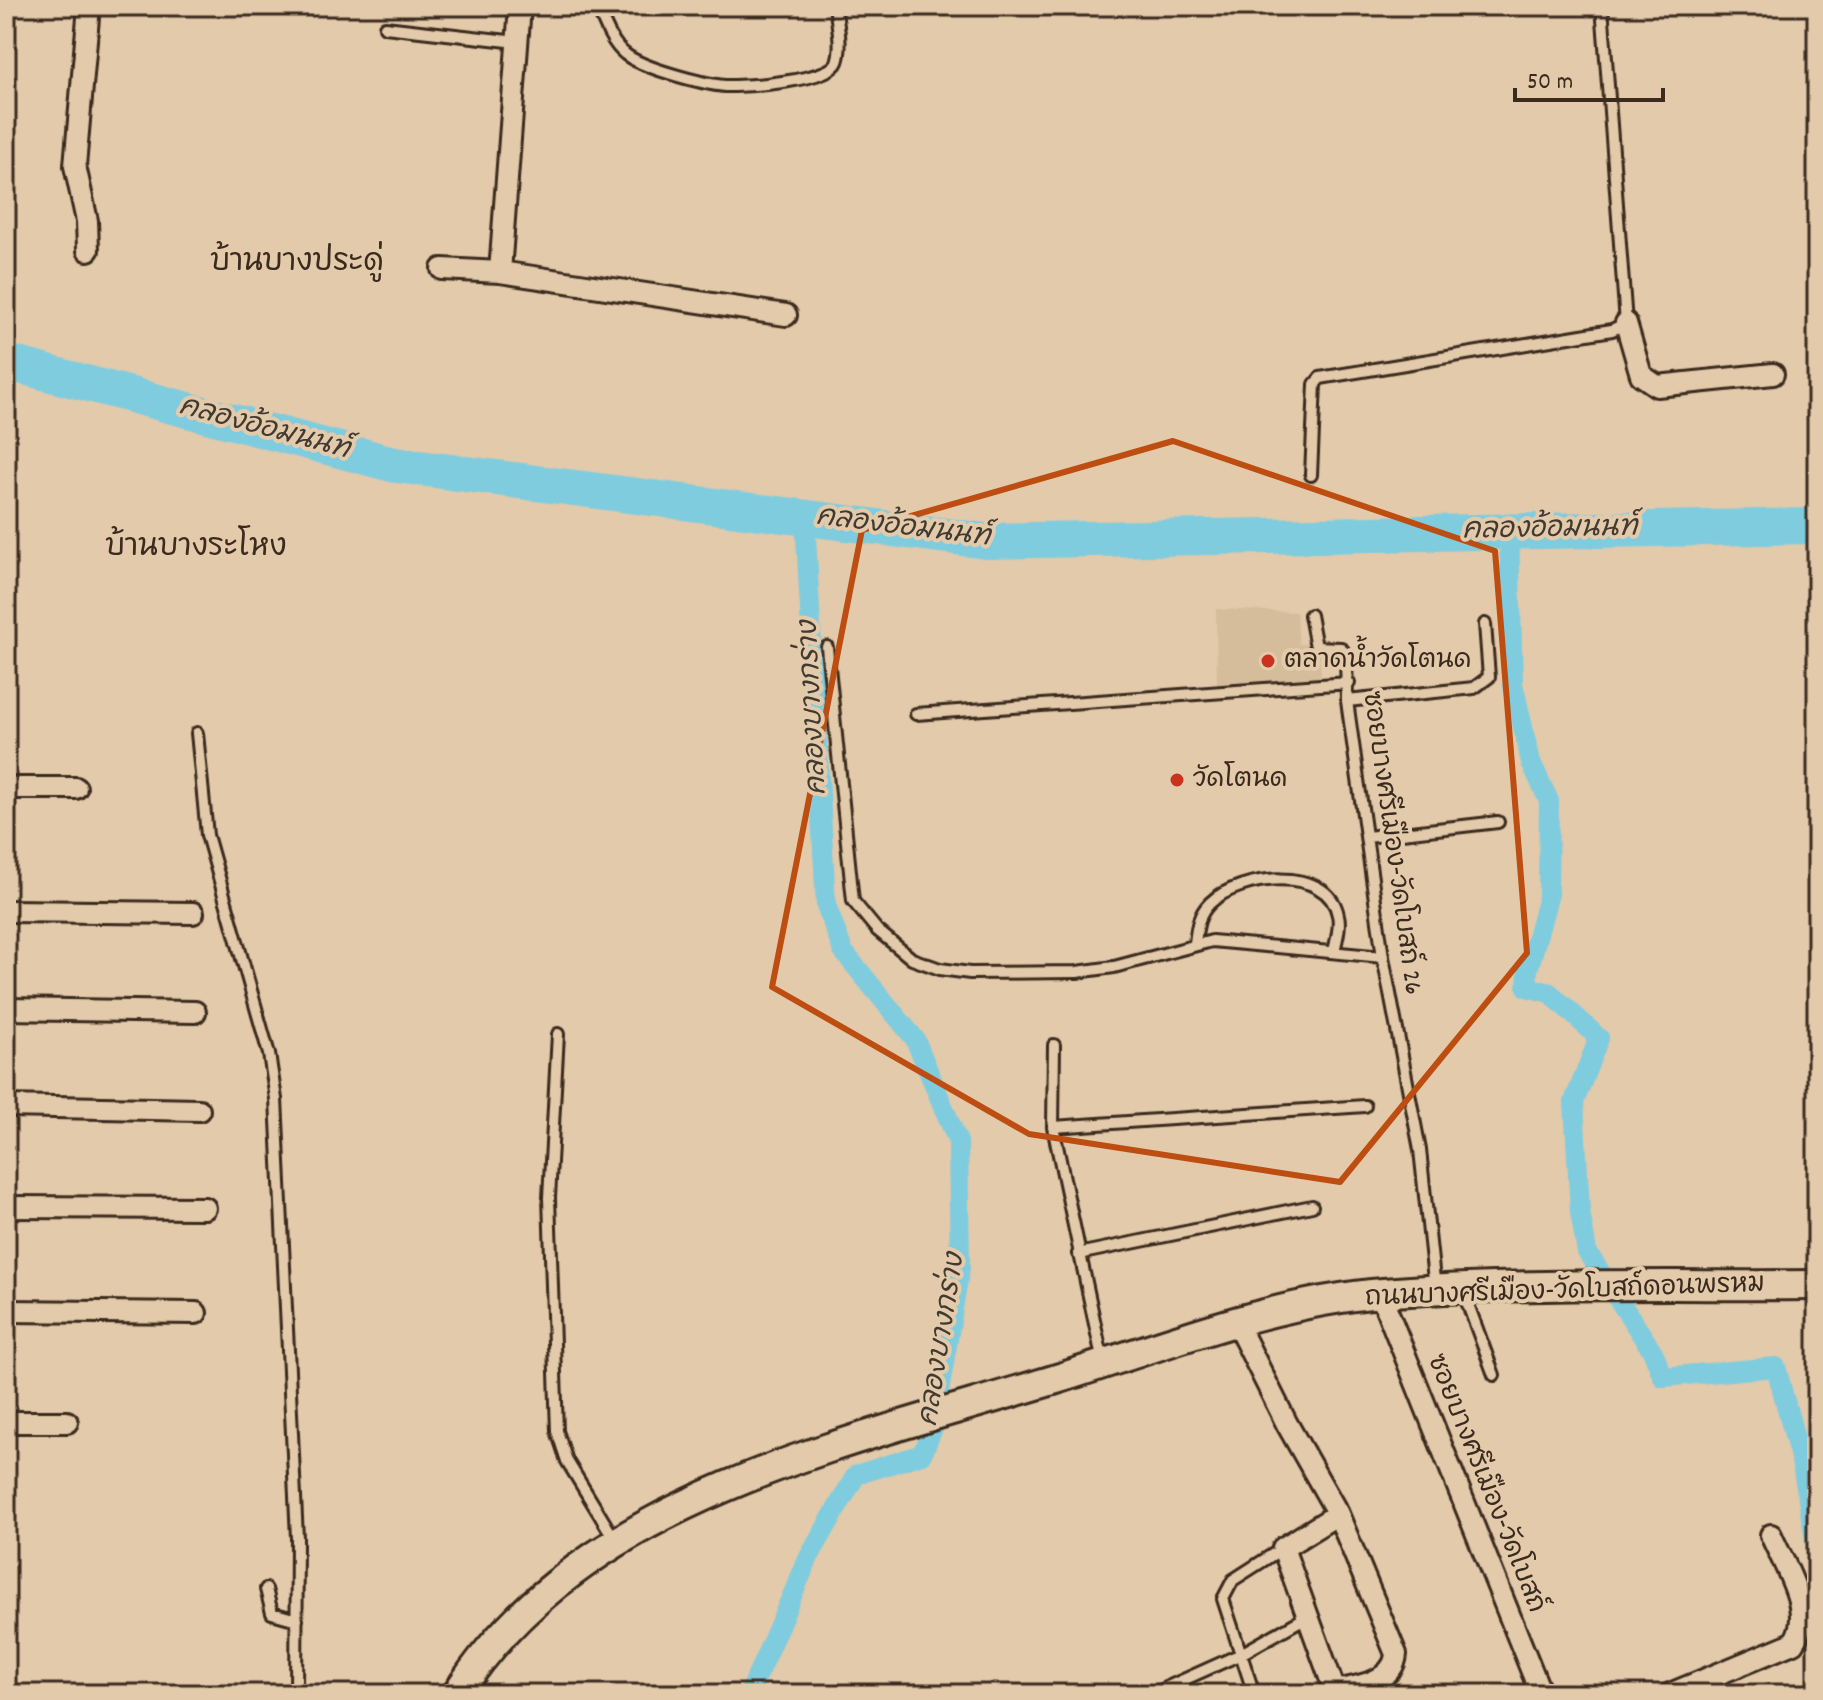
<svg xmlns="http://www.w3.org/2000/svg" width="1823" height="1700" font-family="Dekko,'Playpen Sans Thai',sans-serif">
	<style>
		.built { fill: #d5bc9b }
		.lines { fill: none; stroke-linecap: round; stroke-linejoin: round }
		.canal { stroke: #7fccdf; stroke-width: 20 }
		.river { stroke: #7fccdf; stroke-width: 36 }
		.lane-casing { stroke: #3b2a1e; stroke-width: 16 }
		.street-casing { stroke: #3b2a1e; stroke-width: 26 }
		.secondary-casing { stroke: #3b2a1e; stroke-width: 34 }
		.lane { stroke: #e2caab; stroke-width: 10 }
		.street { stroke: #e2caab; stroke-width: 20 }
		.secondary { stroke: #e2caab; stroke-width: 28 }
		.marked { fill: none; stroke: #bd4d10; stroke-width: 6; stroke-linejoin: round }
		.poi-dot { fill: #c8321e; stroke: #e2caab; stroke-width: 3 }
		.labels { text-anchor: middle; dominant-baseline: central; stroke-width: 8; stroke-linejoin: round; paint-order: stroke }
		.poi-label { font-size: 26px; fill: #3b2a1e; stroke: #e2caab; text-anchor: start }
		.street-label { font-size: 26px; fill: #3b2a1e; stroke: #e2caab }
		.water-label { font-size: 28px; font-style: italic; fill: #423a31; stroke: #e2caab }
		.quarter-label { font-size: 30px; fill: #3b2a1e; stroke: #e2caab }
	</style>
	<rect width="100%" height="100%" fill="#e2caab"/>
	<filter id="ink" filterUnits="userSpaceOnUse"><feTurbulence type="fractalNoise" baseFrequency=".0125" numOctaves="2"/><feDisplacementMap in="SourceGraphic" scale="16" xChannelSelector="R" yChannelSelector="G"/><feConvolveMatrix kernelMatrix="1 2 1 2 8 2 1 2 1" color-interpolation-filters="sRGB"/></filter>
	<g filter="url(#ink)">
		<path class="built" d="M 1216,609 L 1296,612 L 1299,644 L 1319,643 L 1321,677 L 1217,686 Z"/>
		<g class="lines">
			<path class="canal" d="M 1509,531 L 1513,684 L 1531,762 L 1549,801 L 1548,897 L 1528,970 L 1527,987 L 1550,993 L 1599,1038 L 1574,1102 L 1580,1212 L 1587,1252 L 1653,1352 L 1663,1377 L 1776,1367 L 1802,1465 L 1817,1550
				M 749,1694 L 809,1557 L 856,1475 L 922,1454 L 933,1428 L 960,1267 L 958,1142 L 915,1039 L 843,951 L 826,905 L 805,518"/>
			<path class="river" d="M 6,362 L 396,465 L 986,541 L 1817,526"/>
			<defs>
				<path id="lane" d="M 597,6 C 604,22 611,43 625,54 C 642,68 703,84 725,86 C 746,87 830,81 837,62 C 843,46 837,22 835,6
					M 385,27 L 517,42
					M 1311,475 L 1315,384 L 1320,378 L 1612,330 L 1626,323 L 1602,6
					M 1310,615 L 1316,647 L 1341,648 L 1346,655 L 1347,701 L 1383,957 L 1420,1150 L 1435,1289
					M 827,647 L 853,901 L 877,930 L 912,959 L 940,969 L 970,973 L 1077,972 L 1114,967 L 1212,941 L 1383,957
					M 1347,701 L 1474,688 L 1489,677 L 1485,624
					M 916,714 L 1349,683
					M 197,733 L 207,835 L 269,1054 L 276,1099 L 297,1538 L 296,1694
					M 1367,837 L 1498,822
					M 1195,943 C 1197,927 1198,915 1210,903 C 1238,875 1328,864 1338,915 C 1341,926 1336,941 1334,952
					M 558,1034 L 549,1198 L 557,1431 L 567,1461 L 615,1540
					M 1054,1045 L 1053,1127 L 1103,1362
					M 1053,1127 L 1365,1106
					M 1078,1254 L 1312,1206
					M 1463,1291 L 1494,1375
					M 266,1589 L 272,1613 L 297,1620
					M 1152,1694 L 1241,1654 L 1308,1616
					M 1254,1694 L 1223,1599 L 1233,1580 L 1283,1548"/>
				<path id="street" d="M 88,250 L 87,221 L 75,166 L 89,6
					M 442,269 L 500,272 L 786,315
					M 500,272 L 520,6
					M 1626,323 L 1641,375 L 1657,386 L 1773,374
					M 6,788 L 76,788
					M 6,911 L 193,913
					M 6,1009 L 195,1012
					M 6,1106 L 199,1110
					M 6,1207 L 205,1208
					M 1380,1293 L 1541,1694
					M 6,1311 L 196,1313
					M 1236,1322 L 1287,1424 L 1338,1514 L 1396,1654 C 1394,1682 1357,1687 1335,1691 L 1283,1548 L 1338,1514
					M 6,1422 L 67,1422
					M 1670,1694 L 1793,1643 C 1816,1612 1784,1566 1771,1535"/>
				<path id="secondary" d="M 457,1694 C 583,1495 854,1442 1063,1377 C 1167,1344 1273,1302 1383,1293 C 1527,1282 1673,1286 1817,1285"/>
			</defs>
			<use href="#lane" class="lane-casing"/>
			<use href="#street" class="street-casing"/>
			<use href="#secondary" class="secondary-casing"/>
			<use href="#lane" class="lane"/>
			<use href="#street" class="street"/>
			<use href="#secondary" class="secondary"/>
		</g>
	</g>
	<path class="marked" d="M 1173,441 L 1495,551 L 1527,953 L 1340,1182 L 1029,1134 L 772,987 L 862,530 Z"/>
	<g class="poi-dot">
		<circle cx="1268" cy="661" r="8"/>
		<circle cx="1177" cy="780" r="8"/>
	</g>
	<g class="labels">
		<g class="poi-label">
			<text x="1284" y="661">ตลาดน้ำวัดโตนด</text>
			<text x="1193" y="780">วัดโตนด</text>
		</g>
		<g class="street-label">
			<text transform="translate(1391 843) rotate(82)">ซอยบางศรีเมือง-วัดโบสถ์ 26</text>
			<text transform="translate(1565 1292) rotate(-2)">ถนนบางศรีเมือง-วัดโบสถ์ดอนพรหม</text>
			<text transform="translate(1485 1484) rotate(68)">ซอยบางศรีเมือง-วัดโบสถ์</text>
		</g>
		<g class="water-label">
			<text transform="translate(264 430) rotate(15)">คลองอ้อมนนท์</text>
			<text transform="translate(903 529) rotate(7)">คลองอ้อมนนท์</text>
			<text transform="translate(1550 531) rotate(-1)">คลองอ้อมนนท์</text>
			<text transform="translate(815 708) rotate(-93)">คลองบางกร่าง</text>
			<text transform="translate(944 1340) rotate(-81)">คลองบางกร่าง</text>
		</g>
		<g class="quarter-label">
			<text x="297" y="264">บ้านบางประดู่</text>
			<text x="196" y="549">บ้านบางระโหง</text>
		</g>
	</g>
	<rect width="1823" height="1700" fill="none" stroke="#e2caab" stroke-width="32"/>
	<rect x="16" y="16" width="1791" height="1668" fill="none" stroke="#3b2a1e" stroke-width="3" filter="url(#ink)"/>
	<path d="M1515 88v12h148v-12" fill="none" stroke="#3b2a1e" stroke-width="4"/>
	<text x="1527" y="88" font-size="24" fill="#3b2a1e" stroke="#e2caab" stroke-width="6" paint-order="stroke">50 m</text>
</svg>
